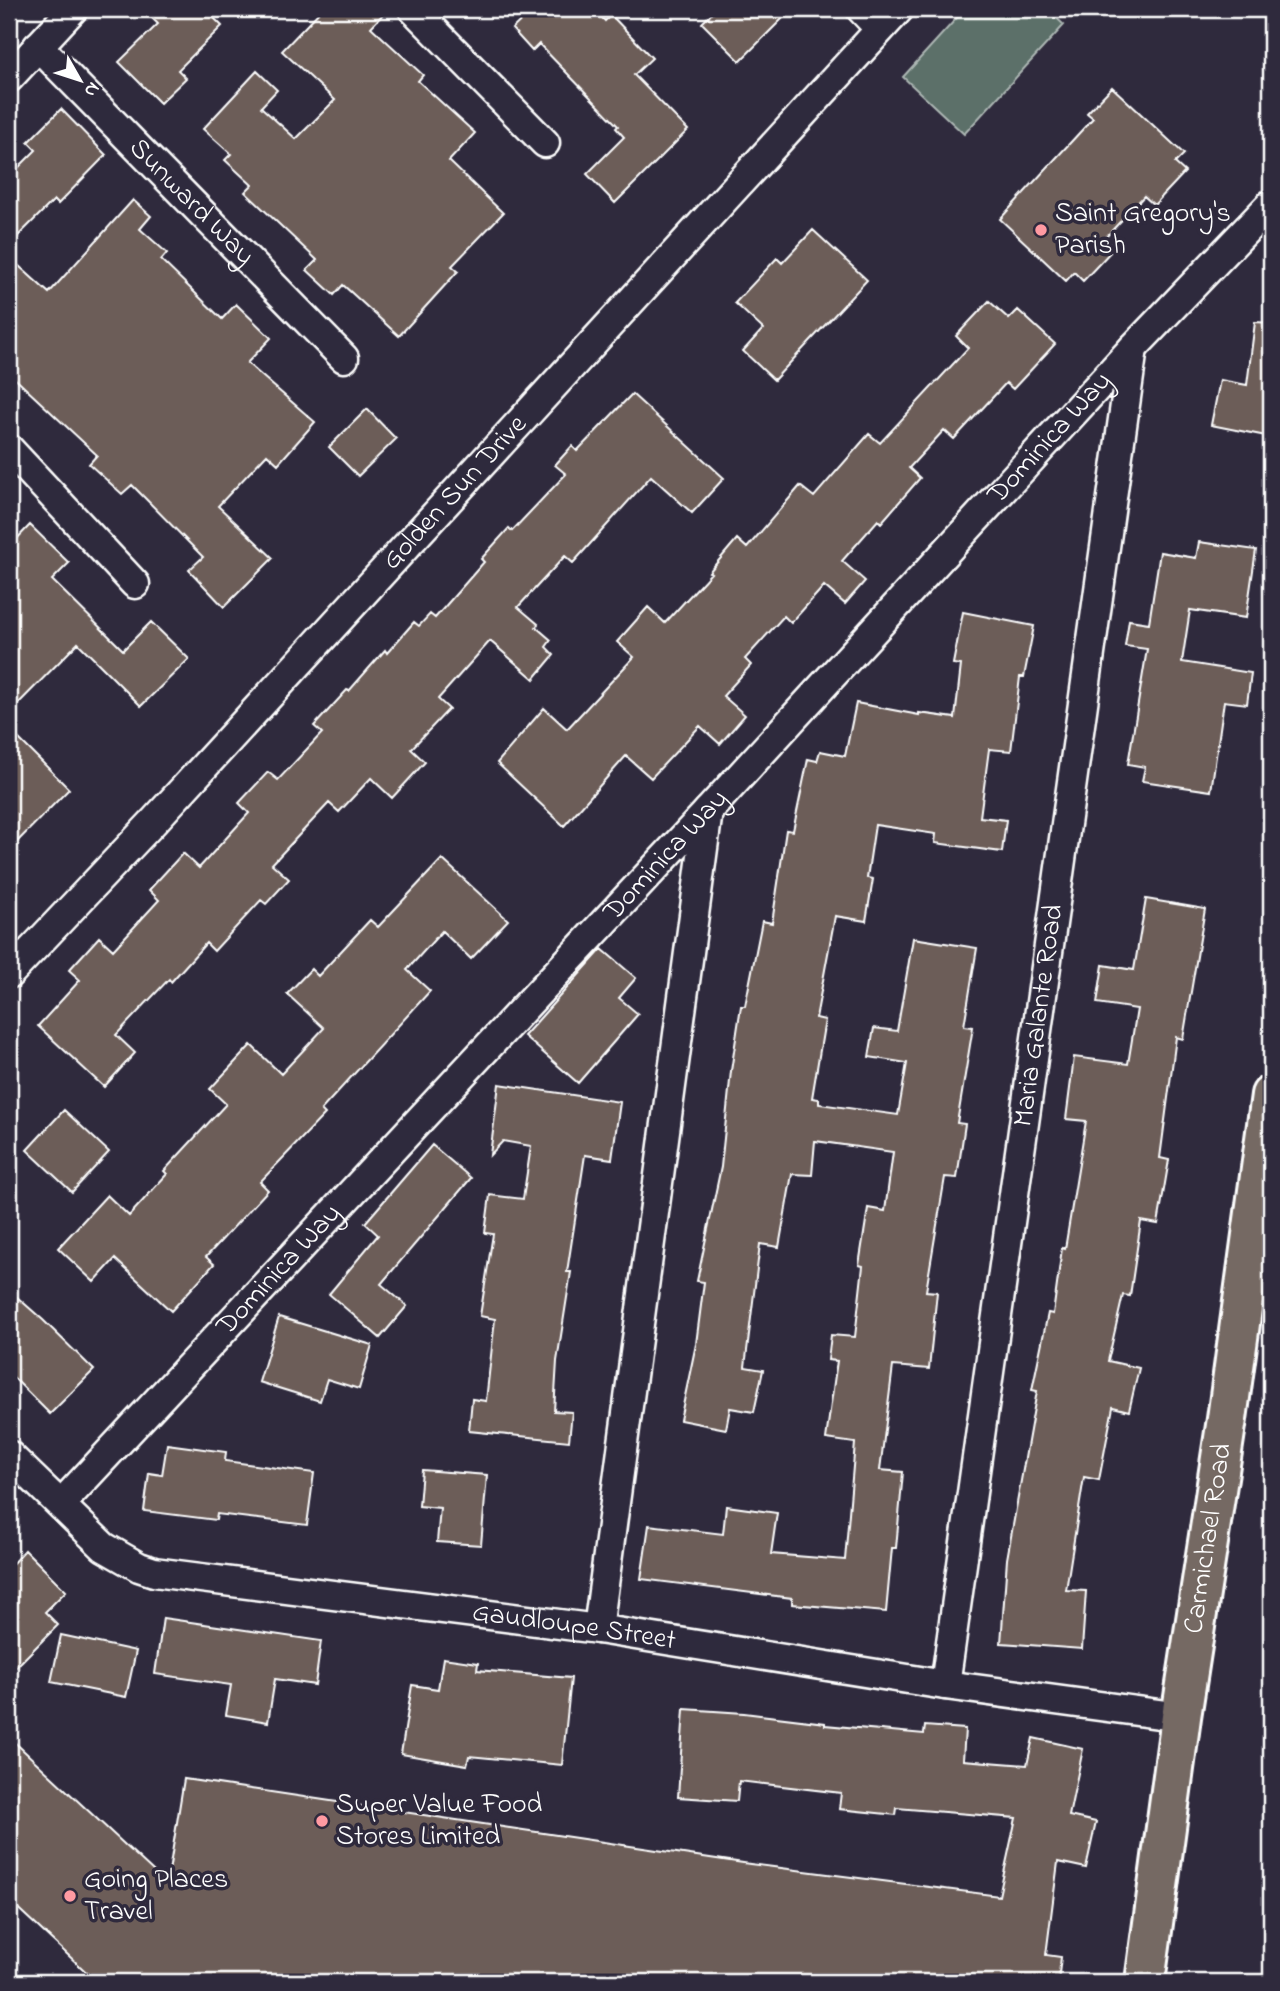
<svg xmlns="http://www.w3.org/2000/svg" width="1280" height="1991" font-family="'Indie Flower',sans-serif">
	<style>
		.green { fill: #5b6f69; stroke: #adb7b4; stroke-width: 2 }
		.building { fill: #6c5d59; stroke: #fff; stroke-width: 2 }
		.lines { fill: none; stroke-linecap: round; stroke-linejoin: round }
		.minor-casing { stroke: #fff; stroke-width: 33 }
		.primary-casing { stroke: #fff; stroke-width: 44 }
		.minor { stroke: #2f2a3d; stroke-width: 28 }
		.primary { stroke: #756964; stroke-width: 38 }
		.poi-dot { fill: #ff9aa2; stroke: #2f2a3d; stroke-width: 2.5 }
		.labels { text-anchor: middle; dominant-baseline: central; stroke-width: 7; stroke-linejoin: round; paint-order: stroke }
		.street-label { font-size: 28px; fill: #fff; stroke: #2f2a3d }
		.poi-label { font-size: 28px; fill: #fff; stroke: #2f2a3d; text-anchor: start }
	</style>
	<rect width="100%" height="100%" fill="#2f2a3d"/>
	<filter id="ink" filterUnits="userSpaceOnUse"><feTurbulence type="fractalNoise" baseFrequency=".0143" numOctaves="2"/><feDisplacementMap in="SourceGraphic" scale="14" xChannelSelector="R" yChannelSelector="G"/><feConvolveMatrix kernelMatrix="1 2 1 2 8 2 1 2 1" color-interpolation-filters="sRGB"/></filter>
	<g filter="url(#ink)">
		<path class="green" d="M 965,9 L 1047,9 L 1064,25 L 964,134 L 903,77 Z"/>
		<path class="building" d="M 143,9 L 205,9 L 222,26 L 178,70 L 186,78 L 160,103 L 119,62 L 158,24 Z
			M 322,9 L 388,9 L 371,27 L 423,75 L 418,81 L 475,133 L 449,161 L 503,213 L 452,266 L 458,271 L 399,336 L 343,285 L 334,295 L 307,270 L 317,260 L 245,192 L 252,185 L 225,160 L 231,154 L 203,129 L 257,71 L 277,90 L 261,107 L 296,139 L 335,100 L 282,51 Z
			M 533,9 L 594,9 L 605,21 L 611,15 L 652,58 L 634,75 L 688,130 L 615,203 L 587,174 L 624,137 L 616,128 L 618,126 L 539,44 L 532,51 L 512,29 Z
			M 716,9 L 792,9 L 740,61 L 702,23 Z
			M 1112,87 L 1184,154 L 1175,163 L 1185,172 L 1154,205 L 1144,196 L 1105,238 L 1115,247 L 1083,281 L 1074,272 L 1066,281 L 1000,219 L 1093,118 L 1087,113 Z
			M 61,109 L 106,155 L 58,204 L 54,200 L 9,245 L 9,177 L 36,150 L 28,142 Z
			M 133,200 L 151,216 L 140,229 L 167,253 L 161,260 L 222,319 L 236,304 L 271,338 L 247,363 L 315,422 L 278,464 L 267,454 L 218,506 L 273,558 L 224,607 L 189,570 L 203,557 L 132,485 L 122,494 L 89,464 L 97,455 L 9,373 L 9,257 L 49,293 Z
			M 813,230 L 867,280 L 774,380 L 743,351 L 763,329 L 735,303 L 777,258 L 782,263 Z
			M 989,301 L 1009,319 L 1018,310 L 1055,344 L 1013,389 L 1006,383 L 954,439 L 944,430 L 909,468 L 920,478 L 881,523 L 878,520 L 842,561 L 865,581 L 845,604 L 824,586 L 791,623 L 784,616 L 745,659 L 751,665 L 723,696 L 745,715 L 720,744 L 700,726 L 651,778 L 626,756 L 564,826 L 497,763 L 544,708 L 567,729 L 634,657 L 617,642 L 648,607 L 665,623 L 711,573 L 709,572 L 737,539 L 747,548 L 800,486 L 814,497 L 869,434 L 880,443 L 968,348 L 956,336 Z
			M 1255,322 L 1271,323 L 1271,437 L 1211,425 L 1220,380 L 1247,385 Z
			M 632,394 L 724,478 L 692,513 L 651,476 L 573,563 L 565,556 L 518,607 L 538,624 L 536,627 L 551,640 L 546,647 L 554,655 L 534,679 L 490,641 L 438,699 L 449,709 L 411,749 L 425,762 L 392,798 L 371,778 L 339,812 L 329,803 L 272,864 L 289,879 L 266,904 L 261,900 L 214,951 L 206,943 L 171,982 L 169,979 L 116,1035 L 135,1053 L 104,1087 L 38,1026 L 80,980 L 69,970 L 99,937 L 113,950 L 159,900 L 149,890 L 183,853 L 199,868 L 249,813 L 239,803 L 268,772 L 278,780 L 322,733 L 314,726 L 347,690 L 349,691 L 385,650 L 387,653 L 414,622 L 419,626 L 430,614 L 435,618 L 484,562 L 481,559 L 509,528 L 512,531 L 566,474 L 555,465 L 572,446 L 577,451 Z
			M 367,409 L 396,439 L 358,476 L 329,447 Z
			M 30,525 L 69,563 L 52,580 L 123,650 L 151,622 L 189,659 L 141,706 L 78,643 L 9,713 L 9,547 Z
			M 1199,542 L 1256,550 L 1246,618 L 1190,610 L 1182,662 L 1251,673 L 1247,704 L 1224,701 L 1211,791 L 1142,781 L 1145,767 L 1128,764 L 1147,649 L 1125,646 L 1129,620 L 1149,623 L 1160,552 L 1196,558 Z
			M 963,612 L 1034,626 L 1024,677 L 1020,677 L 1011,751 L 989,749 L 980,817 L 1006,820 L 1002,852 L 935,843 L 936,834 L 875,825 L 867,878 L 873,879 L 866,921 L 835,916 L 816,1018 L 825,1020 L 812,1098 L 819,1099 L 819,1104 L 898,1115 L 907,1063 L 869,1057 L 874,1028 L 897,1031 L 913,938 L 977,948 L 964,1026 L 973,1027 L 957,1123 L 965,1124 L 957,1178 L 945,1177 L 926,1291 L 937,1292 L 929,1369 L 893,1366 L 880,1470 L 903,1472 L 896,1548 L 892,1548 L 886,1612 L 792,1604 L 792,1598 L 641,1579 L 649,1525 L 723,1534 L 726,1506 L 777,1513 L 771,1554 L 845,1560 L 855,1443 L 826,1439 L 837,1361 L 828,1360 L 831,1335 L 855,1337 L 863,1266 L 859,1265 L 868,1208 L 885,1211 L 893,1152 L 815,1141 L 812,1175 L 792,1174 L 779,1247 L 760,1244 L 745,1367 L 763,1370 L 754,1412 L 730,1408 L 726,1429 L 680,1420 L 696,1344 L 704,1282 L 697,1281 L 721,1167 L 731,1071 L 741,1006 L 745,1006 L 762,921 L 772,923 L 786,830 L 793,831 L 808,759 L 817,761 L 820,751 L 845,756 L 856,703 L 919,715 L 919,713 L 955,718 L 961,665 L 953,664 Z
			M 9,729 L 69,789 L 9,850 Z
			M 442,859 L 508,920 L 471,959 L 442,931 L 407,970 L 430,991 L 321,1110 L 325,1114 L 260,1182 L 268,1190 L 206,1257 L 214,1264 L 171,1311 L 115,1259 L 94,1282 L 58,1248 L 107,1195 L 129,1216 L 167,1174 L 164,1171 L 226,1104 L 210,1089 L 251,1045 L 281,1074 L 324,1028 L 287,994 L 311,969 L 318,976 L 370,920 L 378,927 Z
			M 1146,899 L 1205,909 L 1183,1039 L 1176,1037 L 1160,1158 L 1169,1160 L 1158,1224 L 1141,1221 L 1130,1296 L 1123,1295 L 1108,1361 L 1139,1368 L 1129,1411 L 1113,1407 L 1099,1480 L 1084,1477 L 1066,1590 L 1086,1591 L 1082,1649 L 1001,1643 L 1007,1559 L 1037,1391 L 1032,1390 L 1048,1313 L 1053,1314 L 1062,1248 L 1065,1249 L 1086,1121 L 1066,1119 L 1074,1057 L 1128,1064 L 1137,1009 L 1097,1003 L 1103,965 L 1134,970 Z
			M 602,949 L 636,978 L 619,998 L 638,1014 L 578,1083 L 524,1036 Z
			M 499,1084 L 620,1102 L 612,1159 L 585,1155 L 567,1272 L 571,1272 L 557,1361 L 554,1411 L 572,1412 L 569,1441 L 469,1431 L 472,1399 L 486,1401 L 495,1319 L 480,1316 L 493,1234 L 485,1233 L 490,1195 L 523,1199 L 531,1146 L 503,1141 L 490,1155 Z
			M 64,1110 L 109,1152 L 72,1192 L 27,1150 Z
			M 432,1145 L 471,1178 L 381,1284 L 407,1306 L 380,1338 L 329,1294 L 378,1235 L 365,1223 Z
			M 9,1290 L 43,1320 L 94,1370 L 50,1414 L 9,1373 Z
			M 279,1317 L 372,1345 L 359,1389 L 327,1379 L 320,1401 L 259,1382 Z
			M 167,1444 L 226,1452 L 225,1461 L 314,1473 L 307,1525 L 217,1514 L 216,1520 L 144,1511 L 149,1473 L 162,1475 Z
			M 422,1470 L 487,1475 L 481,1545 L 437,1542 L 440,1508 L 419,1506 Z
			M 25,1550 L 66,1591 L 45,1612 L 58,1625 L 9,1674 L 9,1567 Z
			M 163,1618 L 321,1641 L 315,1685 L 275,1679 L 268,1722 L 226,1715 L 231,1685 L 155,1674 Z
			M 61,1635 L 136,1651 L 126,1697 L 51,1682 Z
			M 443,1658 L 478,1663 L 477,1670 L 571,1678 L 562,1765 L 469,1756 L 467,1765 L 401,1754 L 412,1685 L 438,1689 Z
			M 684,1709 L 744,1713 L 825,1723 L 825,1725 L 924,1734 L 925,1726 L 965,1729 L 963,1760 L 1027,1765 L 1033,1738 L 1083,1749 L 1069,1816 L 1096,1822 L 1086,1868 L 1058,1862 L 1046,1955 L 1061,1957 L 1058,1982 L 97,1982 L 9,1900 L 9,1737 L 167,1884 L 184,1779 L 750,1864 L 999,1896 L 1016,1818 L 897,1808 L 896,1815 L 839,1809 L 841,1793 L 739,1781 L 737,1801 L 678,1797 Z"/>
		<g class="lines">
			<defs>
				<g id="minor">
					<path d="M 413,9 L 545,143"/>
					<path d="M 861,9 L 879,28"/>
					<path id="s1" d="M 38,46 L 344,358"/>
					<path d="M 9,78 L 73,9"/>
					<path d="M 9,449 L 135,584"/>
					<path id="s2" d="M 9,974 L 155,820 L 899,9"/>
					<path id="s3" d="M 9,1455 L 104,1547 L 139,1567 L 154,1572 L 598,1629 L 945,1685 L 1181,1717"/>
					<path id="s4" d="M 61,1504 L 708,811 L 1133,348 L 1271,204"/>
					<path d="M 598,1629 L 708,811"/>
					<path id="s5" d="M 945,1685 L 1133,348"/>
				</g>
				<g id="primary">
					<path id="s6" d="M 1145,1982 L 1181,1717 L 1227,1419 L 1271,1095"/>
				</g>
			</defs>
			<use href="#minor" class="minor-casing"/>
			<use href="#primary" class="primary-casing"/>
			<use href="#minor" class="minor"/>
			<use href="#primary" class="primary"/>
		</g>
	</g>
	<g class="poi-dot">
		<circle cx="1041" cy="230" r="7"/>
		<circle cx="322" cy="1821" r="7"/>
		<circle cx="70" cy="1896" r="7"/>
	</g>
	<g class="labels">
		<g class="street-label">
			<text stroke="none"><textPath href="#s1" startOffset="219">Sunward Way</textPath></text>
			<text stroke="none"><textPath href="#s4" startOffset="1454">Dominica Way</textPath></text>
			<text stroke="none"><textPath href="#s2" startOffset="656">Golden Sun Drive</textPath></text>
			<text stroke="none"><textPath href="#s4" startOffset="887">Dominica Way</textPath></text>
			<text stroke="none"><textPath href="#s5" startOffset="676">Maria Galante Road</textPath></text>
			<text stroke="none"><textPath href="#s4" startOffset="320">Dominica Way</textPath></text>
			<text stroke="none"><textPath href="#s6" startOffset="448">Carmichael Road</textPath></text>
			<text stroke="none"><textPath href="#s3" startOffset="612">Gaudloupe Street</textPath></text>
		</g>
		<g class="poi-label">
			<text x="1055" y="214">Saint Gregory's<tspan x="1055" dy="32">Parish</tspan></text>
			<text x="336" y="1805">Super Value Food<tspan x="336" dy="32">Stores Limited</tspan></text>
			<text x="84" y="1880">Going Places<tspan x="84" dy="32">Travel</tspan></text>
		</g>
	</g>
	<rect width="1280" height="1991" fill="none" stroke="#2f2a3d" stroke-width="35"/>
	<rect x="18" y="18" width="1245" height="1956" fill="none" stroke="#fff" stroke-width="2.5" filter="url(#ink)"/>
	<g transform="translate(80 80) rotate(129)" stroke="#2f2a3d" stroke-width="5" paint-order="stroke">
	<path d="M0-5L12 26L0 18L-12 26Z" fill="#ffffff"/>
	<text y="-10" font-size="19" font-weight="bold" text-anchor="middle" fill="#ffffff">N</text>
	</g>
</svg>
